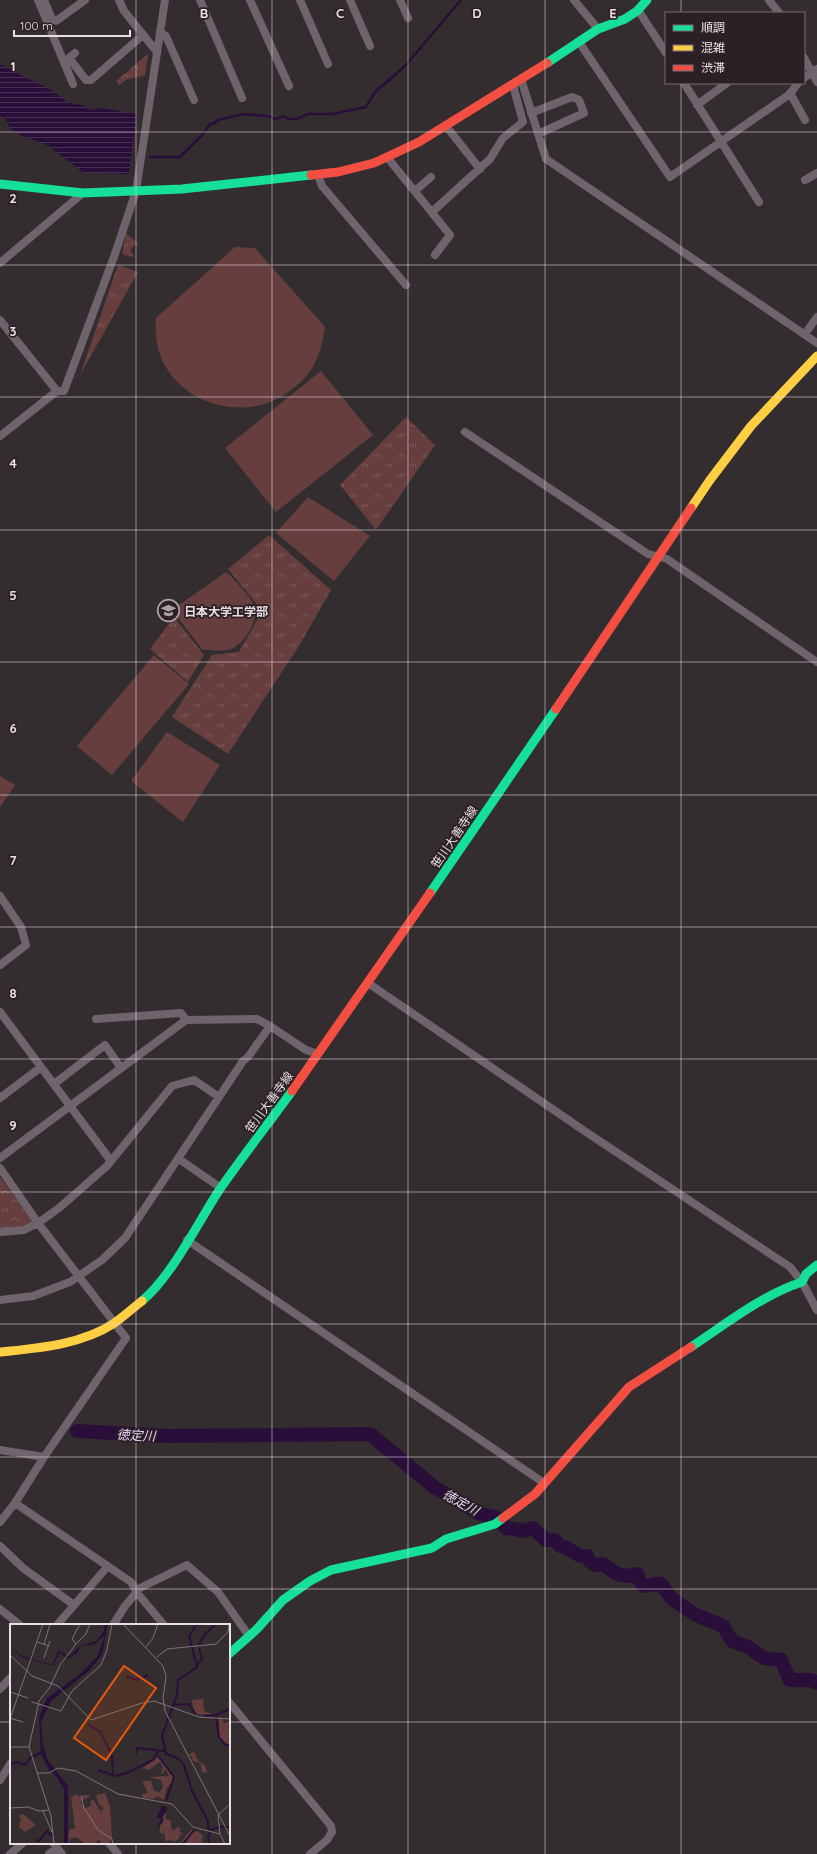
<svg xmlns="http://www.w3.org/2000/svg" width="817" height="1854" font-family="Quicksand,'Noto Sans JP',sans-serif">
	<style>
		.grass { fill: url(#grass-tufts) }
		.park { fill: url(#park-crowns) }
		.pitch { fill: #663e3e }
		.water { fill: url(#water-rules) }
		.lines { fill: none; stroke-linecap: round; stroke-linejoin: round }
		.stream { stroke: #2a0e3a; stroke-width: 2.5 }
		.river { stroke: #2a0e3a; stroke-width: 14 }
		.street { stroke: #6f636e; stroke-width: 8 }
		.fast { stroke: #16e098; stroke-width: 9 }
		.slow { stroke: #ffcf43; stroke-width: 9 }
		.jam { stroke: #f24e42; stroke-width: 9 }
		.grid { fill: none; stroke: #e9e0e5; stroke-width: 1; stroke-opacity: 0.55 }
		.labels { text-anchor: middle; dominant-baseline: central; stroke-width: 3.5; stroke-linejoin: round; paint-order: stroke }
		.poi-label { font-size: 12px; font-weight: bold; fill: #e9e0e5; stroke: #2c2026; text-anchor: start }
		.street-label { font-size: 12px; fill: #e9e0e5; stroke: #2c2026 }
		.water-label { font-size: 13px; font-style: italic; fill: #e7d6f6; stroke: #2c2026 }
		.inset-river { fill: none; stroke: #2a0e3a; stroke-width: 2 }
		.inset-road { fill: none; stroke: #7c7578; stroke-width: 1 }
		.view { fill: #e8590c; fill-opacity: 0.15; stroke: #e8590c; stroke-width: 2 }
		.inset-edge { fill: none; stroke: #e9e0e5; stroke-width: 2 }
		.grid-label { font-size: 13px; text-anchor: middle; font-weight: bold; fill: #e9e0e5; stroke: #2c2026; stroke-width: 3.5; stroke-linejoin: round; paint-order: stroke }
	</style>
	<defs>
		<pattern id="grass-tufts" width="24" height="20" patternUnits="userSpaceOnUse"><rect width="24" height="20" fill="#663e3e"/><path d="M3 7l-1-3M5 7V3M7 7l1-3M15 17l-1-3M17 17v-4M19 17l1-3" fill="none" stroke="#7c5a5a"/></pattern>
		<pattern id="park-crowns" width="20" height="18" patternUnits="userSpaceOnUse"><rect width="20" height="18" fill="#663e3e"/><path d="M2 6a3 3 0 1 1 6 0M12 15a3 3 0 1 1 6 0" fill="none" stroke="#7c5a5a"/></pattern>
		<pattern id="water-rules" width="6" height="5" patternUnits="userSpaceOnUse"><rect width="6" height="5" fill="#2a0e3a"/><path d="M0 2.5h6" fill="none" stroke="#493156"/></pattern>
	</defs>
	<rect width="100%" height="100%" fill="#332d30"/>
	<path class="grass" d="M 126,233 L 139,244 L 135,245 L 130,250 L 134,256 L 131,257 L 122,254 Z
		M 118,265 L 138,272 L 80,375 Z
		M 406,417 L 435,445 L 376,530 L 340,485 Z
		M 269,535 L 331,590 L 299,646 L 228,754 L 172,717 L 212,655 L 239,652 L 262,611 L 228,569 Z
		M 174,617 L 204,655 L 188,682 L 150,649 Z"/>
	<path class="park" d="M 148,54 L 145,75 L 126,80 L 119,85 L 116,81 Z
		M 0,1177 L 33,1222 L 20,1227 L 0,1229 Z"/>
	<path class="pitch" d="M 235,247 L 255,248 L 325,327 C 323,342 319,357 311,370 C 305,379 295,387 287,393 C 245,422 184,406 162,360 C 156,347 155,331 156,318 Z
		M 321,371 L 373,435 L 276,512 L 225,448 Z
		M 308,497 L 370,536 L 334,581 L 276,533 Z
		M 226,572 C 232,577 252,598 254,606 C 259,620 244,644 231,649 C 223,652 211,650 203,650 L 172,610 Z
		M 154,655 L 189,684 L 112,775 L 77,746 Z
		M 167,732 L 220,765 L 183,822 L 131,781 Z
		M 0,776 L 15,785 L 0,807 Z"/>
	<path class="water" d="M 0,64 L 53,91 L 67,102 L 85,106 L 89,110 L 101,108 L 137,114 L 129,174 L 84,173 L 47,145 L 20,135 L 11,129 L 4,117 L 0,116 Z"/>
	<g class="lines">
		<path class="stream" d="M 150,157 L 180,157 L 203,134 L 210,124 L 215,123 L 218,120 L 243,114 L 268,116 L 275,119 L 284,116 L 288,119 L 297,119 L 308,114 L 333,114 L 366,107 L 375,92 L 405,66 L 461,0"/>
		<path class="river" d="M 77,1431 L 168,1436 L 370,1434 L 434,1487 L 480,1514 L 495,1517 L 506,1528 L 515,1529 L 523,1531 L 533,1528 L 546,1540 L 555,1540 L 560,1546 C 570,1547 577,1558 587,1556 L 589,1561 L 595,1565 L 603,1564 L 617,1574 L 629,1576 L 637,1574 C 644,1595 648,1582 661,1584 L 672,1599 L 696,1615 L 723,1626 L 732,1641 L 748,1647 L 764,1658 L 781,1660 L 790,1680 L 811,1680 L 817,1683"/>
		<path class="street" d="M 38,0 L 73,84
			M 44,0 L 52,19 L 56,21 L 85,0
			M 119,0 L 124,11 L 157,52
			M 200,0 L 242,98
			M 250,0 L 289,86
			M 300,0 L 328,64
			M 350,0 L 370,46
			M 400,0 L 408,18
			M 574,0 L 598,29
			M 769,0 L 779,13
			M 638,10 L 666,53
			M 160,32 L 166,36 L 194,100
			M 579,42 L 670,177 L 790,94 L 798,83
			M 75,53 L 69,58 L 86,80 L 91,80 L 143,35
			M 804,58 L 817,82
			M 804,78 L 817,69
			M 521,79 L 546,159 L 817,343
			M 684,83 L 759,202
			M 790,93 L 805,120
			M 697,105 L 727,83
			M 531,113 L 572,97 L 579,100 L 584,113 L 538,134
			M 446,126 L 480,169
			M 387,157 L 450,235 L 435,255
			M 318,175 L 322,186 L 406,285
			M 805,180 L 817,173
			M 415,191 L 431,177
			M 432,212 L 490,159 L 503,138 L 523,122 L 513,85
			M 0,263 L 83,193
			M 0,320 L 57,391
			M 805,334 L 817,317
			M 465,432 L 648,554 L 667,559 L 817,662
			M 0,436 L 57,391 L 64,391 L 115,254 L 136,191 L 165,0
			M 0,896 L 21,927 L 26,945 L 0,965
			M 368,983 L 586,1132 L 790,1267 L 802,1282 L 817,1310
			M 0,1012 L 111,1161
			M 96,1019 L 181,1013 L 186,1020
			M 54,1084 L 105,1045 L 121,1068
			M 0,1098 L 41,1067
			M 0,1158 L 186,1020 L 257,1019 L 270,1026
			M 179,1159 L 221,1188
			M 0,1168 L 38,1223 L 126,1338 L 44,1457 L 15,1503 L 0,1522
			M 0,1232 L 24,1230 L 38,1223 L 59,1208 L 107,1166 L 172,1086 L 194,1080 L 219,1097
			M 187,1240 L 544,1483
			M 0,1300 L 33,1296 L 70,1282 L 102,1260 L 125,1238 L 243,1061 L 248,1057 L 270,1026 L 306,1050 L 318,1054
			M 0,1450 L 44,1457
			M 15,1503 L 131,1582 L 138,1594 L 164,1625
			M 0,1546 L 23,1568 L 74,1605
			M 0,1609 L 20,1625
			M 57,1625 L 108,1566
			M 113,1625 L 125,1606 L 140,1588 L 187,1565 L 218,1592 L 249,1636
			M 0,1689 L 11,1677
			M 229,1702 L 331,1826 L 332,1832 L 327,1840 L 310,1854
			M 0,1780 L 11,1763
			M 53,1843 L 62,1854
			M 109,1843 L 118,1854
			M 10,1854 L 23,1843
			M 49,1854 L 57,1848"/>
		<path class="fast" d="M 547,63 L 598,29 L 625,19 L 637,11 L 647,0
			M 0,184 L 83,193 L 182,189 L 311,175
			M 430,893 L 556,709
			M 142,1301 C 172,1276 198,1222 220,1189 C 243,1156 268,1124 292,1091
			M 691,1347 C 726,1324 762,1295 802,1282 L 806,1274 L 817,1265
			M 229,1654 L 257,1629 L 283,1600 L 310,1581 L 331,1570 L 432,1548 L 446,1539 L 495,1524 L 503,1518"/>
		<path class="slow" d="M 691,508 L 710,480 L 751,426 L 817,356
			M 0,1352 C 38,1348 80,1345 113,1324 C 123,1317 133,1308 142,1301"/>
		<path class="jam" d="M 311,175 L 338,172 L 374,163 L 419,142 L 547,63
			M 556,709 L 691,508
			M 292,1091 L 430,893
			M 503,1518 L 535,1494 L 629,1387 L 691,1347"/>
	</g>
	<path class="grid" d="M 136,0 L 136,1625M 272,0 L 272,1854M 408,0 L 408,1854M 545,0 L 545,1854M 681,0 L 681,13M 681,83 L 681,1854M 0,132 L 817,132M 0,265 L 817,265M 0,397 L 817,397M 0,530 L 817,530M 0,662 L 817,662M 0,795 L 817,795M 0,927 L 817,927M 0,1059 L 817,1059M 0,1192 L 817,1192M 0,1324 L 817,1324M 0,1457 L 817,1457M 0,1589 L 817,1589M 0,1722 L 11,1722M 229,1722 L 817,1722M 136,1843 L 136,1854"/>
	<defs>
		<symbol id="university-ring" viewBox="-11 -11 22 22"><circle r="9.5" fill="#2c2026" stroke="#a9a1a6" stroke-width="1.5"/><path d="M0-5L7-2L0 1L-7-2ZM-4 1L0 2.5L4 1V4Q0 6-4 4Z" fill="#a9a1a6"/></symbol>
	</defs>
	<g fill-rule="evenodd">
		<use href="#university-ring" x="156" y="598" width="25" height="25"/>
	</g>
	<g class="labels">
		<g class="poi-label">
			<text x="184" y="611">日本大学工学部</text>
		</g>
		<g class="street-label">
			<text transform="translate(454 837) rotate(-56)">笹川大善寺線</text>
			<text transform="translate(269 1102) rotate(-54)">笹川大善寺線</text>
		</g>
		<g class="water-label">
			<text transform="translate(136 1435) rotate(3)">徳定川</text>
			<text transform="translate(461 1502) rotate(29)">徳定川</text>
		</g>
	</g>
	<g transform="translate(10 1624)">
		<rect width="220" height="220" fill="#332d30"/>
		<path d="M 209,93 L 215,99 L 220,97 L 220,102 L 216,105 L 220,104 L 219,121 L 209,113 ZM 184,128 L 188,137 L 195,141 L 197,149 L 192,148 L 190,139 L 181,136 L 183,133 L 178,131 ZM 148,133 L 165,154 L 156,165 L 154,176 L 146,172 L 145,175 L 133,174 L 132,170 L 138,169 L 132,157 L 141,157 L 144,167 L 150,168 L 153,163 L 151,156 L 139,153 L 159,152 L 155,145 L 153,150 L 151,149 L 153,143 L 150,138 L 138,146 L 133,144 ZM 95,169 L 100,183 L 102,214 L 98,220 L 90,220 L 91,217 L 88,216 L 85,220 L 76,220 L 66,213 L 60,215 L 58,220 L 59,206 L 65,204 L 61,174 L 65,170 L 72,174 L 73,171 L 81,171 L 70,178 L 75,184 L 81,182 L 80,178 L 83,175 L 92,190 L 91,185 L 95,185 L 89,181 L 86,171 ZM 156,189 L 156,195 L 161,197 L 161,205 L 164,206 L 168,203 L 172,205 L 169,206 L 173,210 L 169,211 L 170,213 L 165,218 L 161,216 L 155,217 L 155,210 L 150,209 L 150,202 L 154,195 L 153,193 ZM 13,190 L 26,201 L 15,208 L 9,203 L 11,194 L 8,192 ZM 182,205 L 190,209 L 193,213 L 191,216 L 194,220 L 176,220 L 179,213 L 169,220 Z" fill="#663e3e"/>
		<path d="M 193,75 L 194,87 L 205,91 L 184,90 L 182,76 Z" fill="#663e3e"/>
		<path d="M 94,0 L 98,0 L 92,31 L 79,47 L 42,76 L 31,98 L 33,122 L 38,136 L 58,162 L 58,220 L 54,220 L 54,165 L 47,153 L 39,146 L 31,130 L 29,93 L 37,74 L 70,50 L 87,33 L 95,11 L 85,20 L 71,22 L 67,29 L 60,34 L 57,34 L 50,28 L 43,42 L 12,33 L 0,23 L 13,32 L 42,41 L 49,26 L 59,33 L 70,22 L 86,17 L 94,7 ZM 152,182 L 157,183 L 156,188 L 152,193 L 153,198 L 147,204 L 151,194 L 146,194 Z" fill="#2a0e3a"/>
		<path class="inset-river" d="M 187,0 L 179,12 L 187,43 L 168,56 L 167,71 L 152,112 L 156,130 L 169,135 L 174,141 L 182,167 L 198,197 L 198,204 L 201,206M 189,21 L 194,11 L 206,0M 187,41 L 192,34 L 189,24M 116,52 L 126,56 L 138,51M 162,81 L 179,80 L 186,91M 206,91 L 220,85M 193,92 L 206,91 L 209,113 L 215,121 L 220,121M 78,100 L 90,108 L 97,121 L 102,132 L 103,152M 126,130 L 127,124 L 155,127M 148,132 L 164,153 L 156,177M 0,144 L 1,140 L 7,138 L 15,141 L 20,134 L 32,128M 88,146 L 105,152 L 117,149 L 143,136 L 148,127M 201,206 L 209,203 L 220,203M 26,216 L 29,217 L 37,207 L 42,212M 173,220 L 185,205M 199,220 L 198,213 L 201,206"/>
		<path class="inset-road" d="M 113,0 L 153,42 L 156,52 L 153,74 L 155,87 L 220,212M 27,18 L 39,22M 34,20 L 40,0M 66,20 L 76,10 L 80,0M 136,23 L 143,14 L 148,0M 0,31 L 22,52 L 48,62 L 81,96 L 132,79 L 144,77 L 189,93 L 220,95M 147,33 L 157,25 L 206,20 L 218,8 L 219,0M 34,34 L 40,17M 0,68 L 18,74M 22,78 L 51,87 L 62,67 L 91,41 L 97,26 L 102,0M 0,94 L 13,98M 0,95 L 33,0M 0,123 L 19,123M 27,149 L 39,149 L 48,144 L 66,147 L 108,170 L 162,180 L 183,203 L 210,210M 71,171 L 74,184 L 88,206 L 102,215 L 103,220M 0,184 L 18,183 L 29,187 L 39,186M 33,187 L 42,208M 44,220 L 41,192 L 19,123 L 29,77 L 40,63 L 50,41 L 66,20 L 62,15 L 70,0M 215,220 L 210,210 L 208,191 L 220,180"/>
		<path class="view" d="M 114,42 L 146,64 L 96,136 L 64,114 Z"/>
		<rect width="220" height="220" class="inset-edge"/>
	</g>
	<g class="grid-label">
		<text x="204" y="18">B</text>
		<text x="340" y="18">C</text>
		<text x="477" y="18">D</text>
		<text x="613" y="18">E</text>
		<text x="13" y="71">1</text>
		<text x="13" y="203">2</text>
		<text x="13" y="336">3</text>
		<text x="13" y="468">4</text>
		<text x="13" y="600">5</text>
		<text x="13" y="733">6</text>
		<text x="13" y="865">7</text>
		<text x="13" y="998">8</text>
		<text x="13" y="1130">9</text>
	</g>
	<rect x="665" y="12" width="140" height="72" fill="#2c2026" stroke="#786d72"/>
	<rect x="673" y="25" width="20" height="6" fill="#16e098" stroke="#786d72"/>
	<text x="701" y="32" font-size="12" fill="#e9e0e5">順調</text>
	<rect x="673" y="45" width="20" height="6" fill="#ffcf43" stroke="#786d72"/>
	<text x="701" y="52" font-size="12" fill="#e9e0e5">混雑</text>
	<rect x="673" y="65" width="20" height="6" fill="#f24e42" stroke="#786d72"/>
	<text x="701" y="72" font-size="12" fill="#e9e0e5">渋滞</text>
	<path d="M14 30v6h116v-6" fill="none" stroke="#e9e0e5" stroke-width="2"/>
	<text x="20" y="30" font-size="12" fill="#e9e0e5" stroke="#2c2026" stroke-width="3" paint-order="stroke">100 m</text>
</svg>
